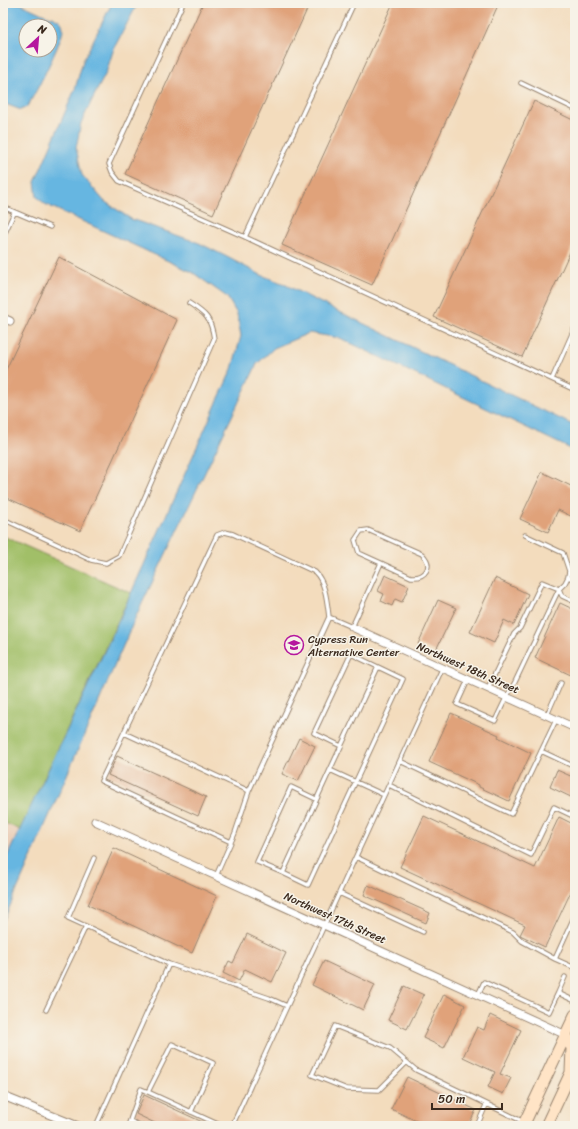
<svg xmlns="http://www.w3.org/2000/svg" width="578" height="1129" font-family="Sriracha,sans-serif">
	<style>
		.built { fill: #eaceb7 }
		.green { fill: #a1bf67; stroke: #6e7442 }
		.water { fill: #66b6e1; stroke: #507080; fill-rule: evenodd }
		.building { fill: #e0a27a }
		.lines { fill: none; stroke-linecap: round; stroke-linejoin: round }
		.service-casing { stroke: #97836e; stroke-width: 5.5 }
		.minor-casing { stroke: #97836e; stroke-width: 9 }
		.secondary-casing { stroke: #97836e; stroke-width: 13 }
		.service { stroke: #fff; stroke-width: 3.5 }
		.minor { stroke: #fff; stroke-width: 7 }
		.secondary { stroke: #ffe4c6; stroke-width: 11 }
		.labels { text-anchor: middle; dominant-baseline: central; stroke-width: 3; stroke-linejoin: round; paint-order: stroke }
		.poi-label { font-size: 11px; fill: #3b2a1e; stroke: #f7f3e8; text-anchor: start }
		.street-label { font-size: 11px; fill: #3b2a1e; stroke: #f7f3e8 }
	</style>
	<rect width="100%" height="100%" fill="#f7f3e8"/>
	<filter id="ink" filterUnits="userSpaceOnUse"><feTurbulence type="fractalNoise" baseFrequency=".025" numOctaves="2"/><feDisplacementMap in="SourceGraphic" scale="8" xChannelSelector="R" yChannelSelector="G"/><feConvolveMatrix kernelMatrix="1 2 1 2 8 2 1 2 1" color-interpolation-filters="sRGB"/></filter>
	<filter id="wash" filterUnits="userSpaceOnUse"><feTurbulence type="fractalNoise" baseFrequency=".012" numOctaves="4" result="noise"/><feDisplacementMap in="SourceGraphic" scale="16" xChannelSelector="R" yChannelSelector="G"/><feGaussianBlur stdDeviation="0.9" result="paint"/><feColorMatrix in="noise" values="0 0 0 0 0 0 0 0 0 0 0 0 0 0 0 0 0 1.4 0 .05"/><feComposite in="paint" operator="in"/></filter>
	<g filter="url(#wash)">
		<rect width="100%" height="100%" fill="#f3dcbd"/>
		<path class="built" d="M 3,822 L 20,830 L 3,865 Z"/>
		<path class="green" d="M 3,536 L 131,593 L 20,830 L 3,822 Z"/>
		<path class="water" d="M 3,3 L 19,3 L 47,16 L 53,17 L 57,20 L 58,19 C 62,22 63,25 63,30 C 62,41 35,95 28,105 C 26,108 24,108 21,110 L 3,103 ZM 26,26 L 50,26 L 50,50 L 26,50 Z
			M 112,3 L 138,3 L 114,48 L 106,73 L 93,98 L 81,123 L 76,148 L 82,175 L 104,201 L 131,219 L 199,243 L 227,257 L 261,275 L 282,283 L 317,301 L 575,426 L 575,451 L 340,338 L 309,333 L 274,348 L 257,364 L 137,614 L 3,922 L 3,865 L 114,631 L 232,369 L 241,336 L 237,314 L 227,297 L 192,272 L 45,204 L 37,197 L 35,182 L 75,89 L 83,61 Z"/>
		<g id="blocks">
			<path class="building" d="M 203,3 L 310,3 L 213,214 L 125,174 Z
				M 393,3 L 499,3 L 372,285 L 282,245 Z
				M 534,101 L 575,121 L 575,241 L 522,357 L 434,317 Z
				M 59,257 L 177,320 L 80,531 L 3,496 L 3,376 Z
				M 542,472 L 575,488 L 575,518 L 558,510 L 548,532 L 520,519 Z
				M 385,575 L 409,586 L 402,602 L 395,599 L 392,606 L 381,601 L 384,594 L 378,591 Z
				M 495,578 L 528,594 L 514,625 L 504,620 L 494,643 L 470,632 Z
				M 438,600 L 456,608 L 435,652 L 418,644 Z
				M 560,603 L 575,610 L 575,677 L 535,658 Z
				M 451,713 L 499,735 L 498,737 L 531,753 L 509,801 L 479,787 L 479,785 L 429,762 Z
				M 299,738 L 315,746 L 298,781 L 282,774 Z
				M 117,756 L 206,797 L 198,816 L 108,775 Z
				M 557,770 L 575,778 L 575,799 L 550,787 Z
				M 424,816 L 535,868 L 559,817 L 575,825 L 575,883 L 545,947 L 520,935 L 525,925 L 400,867 Z
				M 114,848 L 217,896 L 192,953 L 88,905 Z
				M 368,885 L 430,913 L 426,923 L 364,895 Z
				M 247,934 L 286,953 L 272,982 L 245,969 L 239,981 L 223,973 L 229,961 L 233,963 Z
				M 324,961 L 375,985 L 363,1010 L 312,985 Z
				M 404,986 L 424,995 L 407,1029 L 388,1020 Z
				M 444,994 L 465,1005 L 444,1048 L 423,1038 Z
				M 490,1015 L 521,1030 L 500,1074 L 511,1078 L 503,1094 L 488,1087 L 495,1072 L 463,1057 L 477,1027 L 484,1030 Z
				M 407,1077 L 476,1110 L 468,1126 L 427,1126 L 391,1109 Z
				M 144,1095 L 211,1126 L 161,1126 L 136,1114 Z"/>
		</g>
	</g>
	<g filter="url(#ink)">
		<use href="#blocks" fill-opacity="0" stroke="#97836e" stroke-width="1"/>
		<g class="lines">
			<defs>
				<path id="service" d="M 183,3 L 109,164 L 112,172 L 119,181 L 245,237 L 575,390
					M 521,83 L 575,109
					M 3,207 L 50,227
					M 3,237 L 14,213
					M 245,237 L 354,3
					M 552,379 L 575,327
					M 3,519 L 91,560 L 106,563 L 119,556 L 214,339 C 211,318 206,314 189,303
					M 525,535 L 563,553 L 569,571 L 568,577 L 575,580
					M 468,680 L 457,704 L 495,721 L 506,698 L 515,682 L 559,589 L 565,583 L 568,577
					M 488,688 L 514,634 L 520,628 L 542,582 L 559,589 L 562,596 L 575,602
					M 547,715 L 561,683
					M 124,733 L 249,791
					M 341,746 L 314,733 L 351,654 L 378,667
					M 541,751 L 575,767
					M 400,761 L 511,814 L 556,720
					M 330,770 L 283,873 L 308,885 L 403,679 L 378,667 L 330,770 L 384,795
					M 389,785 L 531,855 L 554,807 L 575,817
					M 231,842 L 101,781 L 217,535 L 225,532 L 233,534 L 315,572 C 326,583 327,602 329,617
					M 356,857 L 513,932 L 522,941 L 555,959
					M 94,858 L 68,918 L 169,964 L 96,1126
					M 283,873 L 257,862 L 291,787 L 316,799
					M 216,876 L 235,833 L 249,791 L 329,617 L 352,627 L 381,563 L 411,577 C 426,578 434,566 422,554 L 368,530 L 361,531 L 355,540 L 359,553 L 381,563
					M 339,893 L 423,932
					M 575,915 L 555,959 L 575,968
					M 169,964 L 269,998 L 287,1006
					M 565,977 L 558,993 L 575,1001
					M 478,995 L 484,982 L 549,1012 L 558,993
					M 46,1010 L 86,926
					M 407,1062 L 379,1090 L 347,1089 L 312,1075 L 335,1026 L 390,1048 L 416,1070 L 524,1122
					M 3,1104 L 6,1097
					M 191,1112 L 213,1063 L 172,1044 L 148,1092 L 222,1126
					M 130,1121 L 142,1126
					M 549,1122 L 557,1126
					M 128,1126 L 141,1089 L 148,1092
					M 232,1126 L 442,669
					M 477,1126 L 486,1105"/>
				<path id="minor" d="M 3,318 L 10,321
					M 352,627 L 575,728
					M 95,821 L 566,1035
					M 3,1096 L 78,1126"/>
				<path id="secondary" d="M 566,1035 L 572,1048 L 571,1072
					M 523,1126 L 575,1015
					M 546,1126 L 575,1064"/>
			</defs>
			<use href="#service" class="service-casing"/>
			<use href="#minor" class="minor-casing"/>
			<use href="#secondary" class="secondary-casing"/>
			<use href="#service" class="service"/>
			<use href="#minor" class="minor"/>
			<use href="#secondary" class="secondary"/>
		</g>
	</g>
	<defs>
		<symbol id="school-ring" viewBox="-11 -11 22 22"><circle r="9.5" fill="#f7f3e8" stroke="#b5179e" stroke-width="1.5"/><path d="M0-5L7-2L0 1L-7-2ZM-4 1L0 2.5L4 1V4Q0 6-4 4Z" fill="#b5179e"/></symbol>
	</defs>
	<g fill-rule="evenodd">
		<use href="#school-ring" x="283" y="634" width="22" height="22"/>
	</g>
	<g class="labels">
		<g class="poi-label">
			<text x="308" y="639">Cypress Run<tspan x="308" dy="13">Alternative Center</tspan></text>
		</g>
		<g class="street-label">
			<text transform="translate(468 668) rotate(24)">Northwest 18th Street</text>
			<text transform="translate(335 918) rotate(24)">Northwest 17th Street</text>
		</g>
	</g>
	<rect width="578" height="1129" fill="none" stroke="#f7f3e8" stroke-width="16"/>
	<g transform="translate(38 38) rotate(26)"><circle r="19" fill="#f7f3e8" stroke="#aca397"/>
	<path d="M0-3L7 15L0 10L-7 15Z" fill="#b5179e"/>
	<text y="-6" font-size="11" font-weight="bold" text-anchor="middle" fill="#3b2a1e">N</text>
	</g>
	<path d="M432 1103v6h70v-6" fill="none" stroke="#3b2a1e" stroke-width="2"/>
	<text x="438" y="1103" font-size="12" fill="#3b2a1e" stroke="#f7f3e8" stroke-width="3" paint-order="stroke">50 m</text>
</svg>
